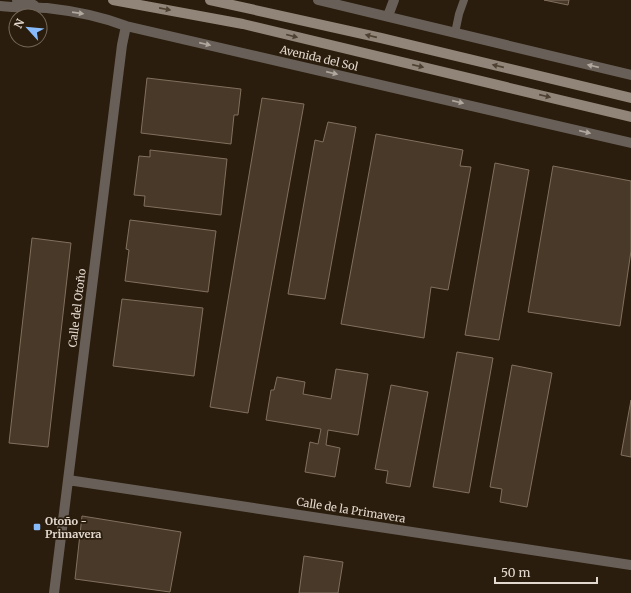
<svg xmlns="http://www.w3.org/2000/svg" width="631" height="593" font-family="Merriweather,serif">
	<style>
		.building { fill: #483928; stroke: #81705e }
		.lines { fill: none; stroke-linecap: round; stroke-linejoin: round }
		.service { stroke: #686058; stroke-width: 8 }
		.minor { stroke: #686058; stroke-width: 10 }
		.secondary { stroke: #908578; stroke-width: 10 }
		.oneway { fill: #4e4132 }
		.oneway2 { fill: #b1a89f }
		.poi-dot { fill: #87bbfb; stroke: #2b1d0d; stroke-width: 1.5 }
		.labels { text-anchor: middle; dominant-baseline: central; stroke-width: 3.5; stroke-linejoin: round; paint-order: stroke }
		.street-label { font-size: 11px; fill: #e2d8ce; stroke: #2b1d0d }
		.poi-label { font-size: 11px; font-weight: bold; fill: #e2d8ce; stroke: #2b1d0d; text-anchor: start }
	</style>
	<rect width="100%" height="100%" fill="#2b1d0d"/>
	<path class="building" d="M 544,0 L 569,0 L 568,5 Z
		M 147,78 L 241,89 L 238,115 L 234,115 L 231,144 L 141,133 Z
		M 262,98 L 304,104 L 248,413 L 210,407 Z
		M 328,122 L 356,127 L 325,299 L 288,294 L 315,140 L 323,142 Z
		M 376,134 L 463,150 L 460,166 L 471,167 L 448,290 L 431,287 L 424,338 L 341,324 Z
		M 150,150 L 227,159 L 221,215 L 144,206 L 145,196 L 134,195 L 139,156 L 150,157 Z
		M 495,163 L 529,170 L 499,340 L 465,335 Z
		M 553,166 L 631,181 L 631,251 L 620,326 L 528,312 Z
		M 130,220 L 216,231 L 208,292 L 125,281 L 129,250 L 126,249 Z
		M 32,238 L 71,243 L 48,447 L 9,443 Z
		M 122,299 L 203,308 L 194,376 L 113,366 Z
		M 457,352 L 493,358 L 469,493 L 433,487 Z
		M 512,365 L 552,373 L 527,507 L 500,502 L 502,489 L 490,487 Z
		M 336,369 L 368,374 L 358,435 L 328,430 L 326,445 L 340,448 L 335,477 L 305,472 L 310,442 L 318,444 L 321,429 L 266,420 L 271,390 L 274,390 L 277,377 L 305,382 L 303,394 L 331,399 Z
		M 391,385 L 428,392 L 410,487 L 386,483 L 388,471 L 375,469 Z
		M 631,400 L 631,457 L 621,455 Z
		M 82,516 L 181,532 L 170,592 L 75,579 Z
		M 304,556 L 343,562 L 338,593 L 299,593 Z"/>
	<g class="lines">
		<path class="service" d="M 455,33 L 459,14 L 464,0"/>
		<path class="minor" d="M 17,0 L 34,5
			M 318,0 L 631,75
			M 0,6 C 16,8 31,7 47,8 C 74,11 100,16 126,26 L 631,143
			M 388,16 L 394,0
			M 68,480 L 631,565
			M 54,593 L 122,45 L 126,26"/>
		<path class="secondary" d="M 113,0 L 243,24 L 631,117
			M 210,0 L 381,38 L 631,98"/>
	</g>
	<defs><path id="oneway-solid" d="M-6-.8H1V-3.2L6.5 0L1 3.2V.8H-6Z"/></defs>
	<g class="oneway">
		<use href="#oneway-solid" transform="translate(165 9) rotate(11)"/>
		<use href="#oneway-solid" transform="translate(292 36) rotate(14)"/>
		<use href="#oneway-solid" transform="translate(371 36) rotate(-167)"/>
		<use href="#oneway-solid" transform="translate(418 66) rotate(13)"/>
		<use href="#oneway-solid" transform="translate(498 66) rotate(-167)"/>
		<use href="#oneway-solid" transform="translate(545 96) rotate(13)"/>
	</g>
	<g class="oneway2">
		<use href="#oneway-solid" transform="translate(78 13) rotate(8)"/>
		<use href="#oneway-solid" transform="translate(205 44) rotate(13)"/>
		<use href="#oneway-solid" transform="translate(593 66) rotate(-167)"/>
		<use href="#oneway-solid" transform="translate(332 73) rotate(13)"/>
		<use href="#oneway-solid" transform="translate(458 102) rotate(13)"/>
		<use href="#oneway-solid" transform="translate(585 132) rotate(13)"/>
	</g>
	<rect class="poi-dot" x="33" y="523" width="8" height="8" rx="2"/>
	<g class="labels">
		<g class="street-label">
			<text transform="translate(319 58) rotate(13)">Avenida del Sol</text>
			<text transform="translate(77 308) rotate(-83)">Calle del Otoño</text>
			<text transform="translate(351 510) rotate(9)">Calle de la Primavera</text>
		</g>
		<g class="poi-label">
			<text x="45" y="521">Otoño -<tspan x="45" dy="13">Primavera</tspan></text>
		</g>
	</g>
	<g transform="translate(28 28) rotate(297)"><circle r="19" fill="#2b1d0d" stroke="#74685a"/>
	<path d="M0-3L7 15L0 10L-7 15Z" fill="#87bbfb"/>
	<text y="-6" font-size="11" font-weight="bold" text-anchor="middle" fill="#e2d8ce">N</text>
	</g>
	<path d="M495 577v6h102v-6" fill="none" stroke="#e2d8ce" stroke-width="2"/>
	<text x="501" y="577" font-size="12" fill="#e2d8ce" stroke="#2b1d0d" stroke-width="3" paint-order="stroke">50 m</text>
</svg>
